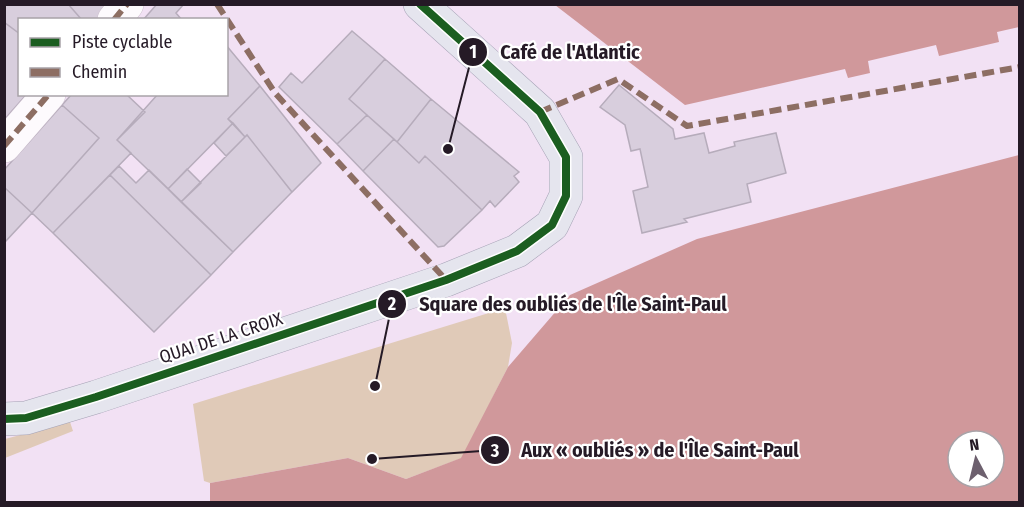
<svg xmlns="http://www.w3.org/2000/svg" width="1024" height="507" font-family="'Fira Sans Condensed',sans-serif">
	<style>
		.green { fill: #e0cab8 }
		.water { fill: #d0989b; fill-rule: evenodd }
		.building { fill: #d8cedd; stroke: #b6acbb; stroke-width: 1.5 }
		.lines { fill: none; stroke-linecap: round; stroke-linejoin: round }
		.minor-casing { stroke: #ccbfce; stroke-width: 34 }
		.major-casing { stroke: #a5a2b5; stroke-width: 34 }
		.minor { stroke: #fdfafd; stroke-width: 33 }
		.major { stroke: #e5e5ee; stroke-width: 33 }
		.quiet { stroke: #8d6e63; stroke-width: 6; stroke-dasharray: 12 6; stroke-linecap: butt }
		.cycleway-casing { stroke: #fff; stroke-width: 11 }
		.cycleway { stroke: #1b5e20; stroke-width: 8 }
		.labels { text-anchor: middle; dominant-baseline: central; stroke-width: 4.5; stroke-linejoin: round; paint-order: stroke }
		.street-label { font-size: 18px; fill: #251a26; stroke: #fff }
		.leader { fill: none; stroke: #251a26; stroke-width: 2 }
		.callout-dot { fill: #251a26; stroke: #fff; stroke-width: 2 }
		.mark-label { font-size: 18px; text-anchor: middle; font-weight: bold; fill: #fff }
		.callout-label { font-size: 20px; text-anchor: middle; font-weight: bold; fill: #251a26; stroke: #fff; stroke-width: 4.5; stroke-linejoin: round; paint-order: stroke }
	</style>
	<rect width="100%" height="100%" fill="#f2e1f4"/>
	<path class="green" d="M 505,308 L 512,343 L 508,367 L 462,458 L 406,479 L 348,458 L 210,483 L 204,481 L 193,404 Z
		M 70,422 L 73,431 L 5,458 L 5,439 Z"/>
	<path class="water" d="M 1019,4 L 1019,27 L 997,32 L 999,42 L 939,56 L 936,45 L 868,61 L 870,73 L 848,78 L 845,69 L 685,105 L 555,5 Z
		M 1019,155 L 1019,502 L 210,502 L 210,483 L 348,458 L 406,479 L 461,458 L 508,367 L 570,295 L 697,239 ZM 958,441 L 994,441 L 994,477 L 958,477 Z"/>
	<path class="building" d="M 4,4 L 68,4 L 82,20 L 20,20 L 20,34 L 4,22 Z
		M 68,4 L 111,4 L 97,20 L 82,20 Z
		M 157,4 L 184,4 L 176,13 L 182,20 L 143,20 Z
		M 4,22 L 20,34 L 20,94 L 27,94 L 4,120 Z
		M 352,31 L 385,59 L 349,99 L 367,115 L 337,144 L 279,87 L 291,73 L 302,83 Z
		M 226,45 L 260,86 L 228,119 L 233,123 L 168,189 L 117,140 L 158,94 L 226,94 Z
		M 385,59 L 431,99 L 397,142 L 349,99 Z
		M 619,85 L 673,129 L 675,139 L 704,133 L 709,153 L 735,146 L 734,142 L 776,133 L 786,173 L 747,184 L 751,202 L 684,219 L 687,222 L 642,233 L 633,191 L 648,187 L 640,149 L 631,151 L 625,125 L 600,107 Z
		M 260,86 L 321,163 L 292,192 L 247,135 L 245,137 L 228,119 Z
		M 72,94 L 126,94 L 145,112 L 117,140 L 131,153 L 53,233 L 32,213 L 99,138 L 62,105 Z
		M 431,99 L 519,172 L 514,176 L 519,182 L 495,207 L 490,201 L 482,210 L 425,156 L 419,163 L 397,142 Z
		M 62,105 L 99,138 L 32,213 L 4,187 L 4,170 Z
		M 367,115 L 394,139 L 363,171 L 337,144 Z
		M 233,123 L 245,137 L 226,156 L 214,143 Z
		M 247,135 L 292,192 L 233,252 L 181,202 Z
		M 394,139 L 419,163 L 425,156 L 482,210 L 444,246 L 438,247 L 363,171 Z
		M 119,166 L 136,183 L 149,170 L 233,252 L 211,275 L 110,175 Z
		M 187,169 L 201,183 L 181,202 L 168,189 Z
		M 110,175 L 211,275 L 154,332 L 53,233 Z
		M 4,187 L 32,213 L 4,243 Z"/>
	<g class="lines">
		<defs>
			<path id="minor" d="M 114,20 L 127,4
				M 4,146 L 49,94"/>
			<path id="major" d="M 4,419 L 26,418 L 96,397 L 446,280 L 517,251 L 552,225 L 566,196 L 566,157 L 540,112 L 420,4"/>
		</defs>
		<use href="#minor" class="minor-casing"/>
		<use href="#major" class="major-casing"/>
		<use href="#minor" class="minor"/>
		<use href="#major" class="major"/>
		<path class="quiet" d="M 217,4 L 275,93 L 446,280
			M 114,20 L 127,4
			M 540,112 L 618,79 L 687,126 L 1020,67
			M 4,146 L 49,94"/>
		<defs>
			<path id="cycleway" d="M 4,419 L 26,418 L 96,397 L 446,280 L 517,251 L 552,225 L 566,196 L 566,157 L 540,112 L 420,4"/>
		</defs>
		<use href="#cycleway" class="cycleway-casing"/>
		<use href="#cycleway" class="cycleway"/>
	</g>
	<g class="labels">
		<g class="street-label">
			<text transform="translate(221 338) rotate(-18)">QUAI DE LA CROIX</text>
		</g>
	</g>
	<path class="leader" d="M448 149L473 52M375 386L392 304M372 459L495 450"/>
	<g class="callout-dot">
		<circle cx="448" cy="149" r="6"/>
		<circle cx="375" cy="386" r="6"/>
		<circle cx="372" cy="459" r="6"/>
		<circle cx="473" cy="52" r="15"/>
		<circle cx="392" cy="304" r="15"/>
		<circle cx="495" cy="450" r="15"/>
	</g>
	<g class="mark-label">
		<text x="473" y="58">1</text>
		<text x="392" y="310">2</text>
		<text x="495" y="457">3</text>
	</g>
	<g class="callout-label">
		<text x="570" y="59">Café de l'Atlantic</text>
		<text x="573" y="311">Square des oubliés de l'Île Saint-Paul</text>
		<text x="660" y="457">Aux « oubliés » de l'Île Saint-Paul</text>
	</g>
	<rect width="1024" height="507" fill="none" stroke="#251a26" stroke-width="12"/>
	<rect x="18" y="18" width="210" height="78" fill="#ffffff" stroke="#a8a3a8" stroke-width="1.5"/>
	<rect x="30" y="38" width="30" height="9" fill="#1b5e20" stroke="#a8a3a8" stroke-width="1.5"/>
	<text x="72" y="48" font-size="18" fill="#251a26">Piste cyclable</text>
	<rect x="30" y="68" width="30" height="9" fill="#8d6e63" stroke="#a8a3a8" stroke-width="1.5"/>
	<text x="72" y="78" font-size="18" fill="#251a26">Chemin</text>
	<g transform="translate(976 459) rotate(353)"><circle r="28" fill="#ffffff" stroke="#a8a3a8" stroke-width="1.5"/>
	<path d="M0-4.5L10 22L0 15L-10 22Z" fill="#6d606e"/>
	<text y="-9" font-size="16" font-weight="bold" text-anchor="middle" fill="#251a26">N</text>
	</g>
</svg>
